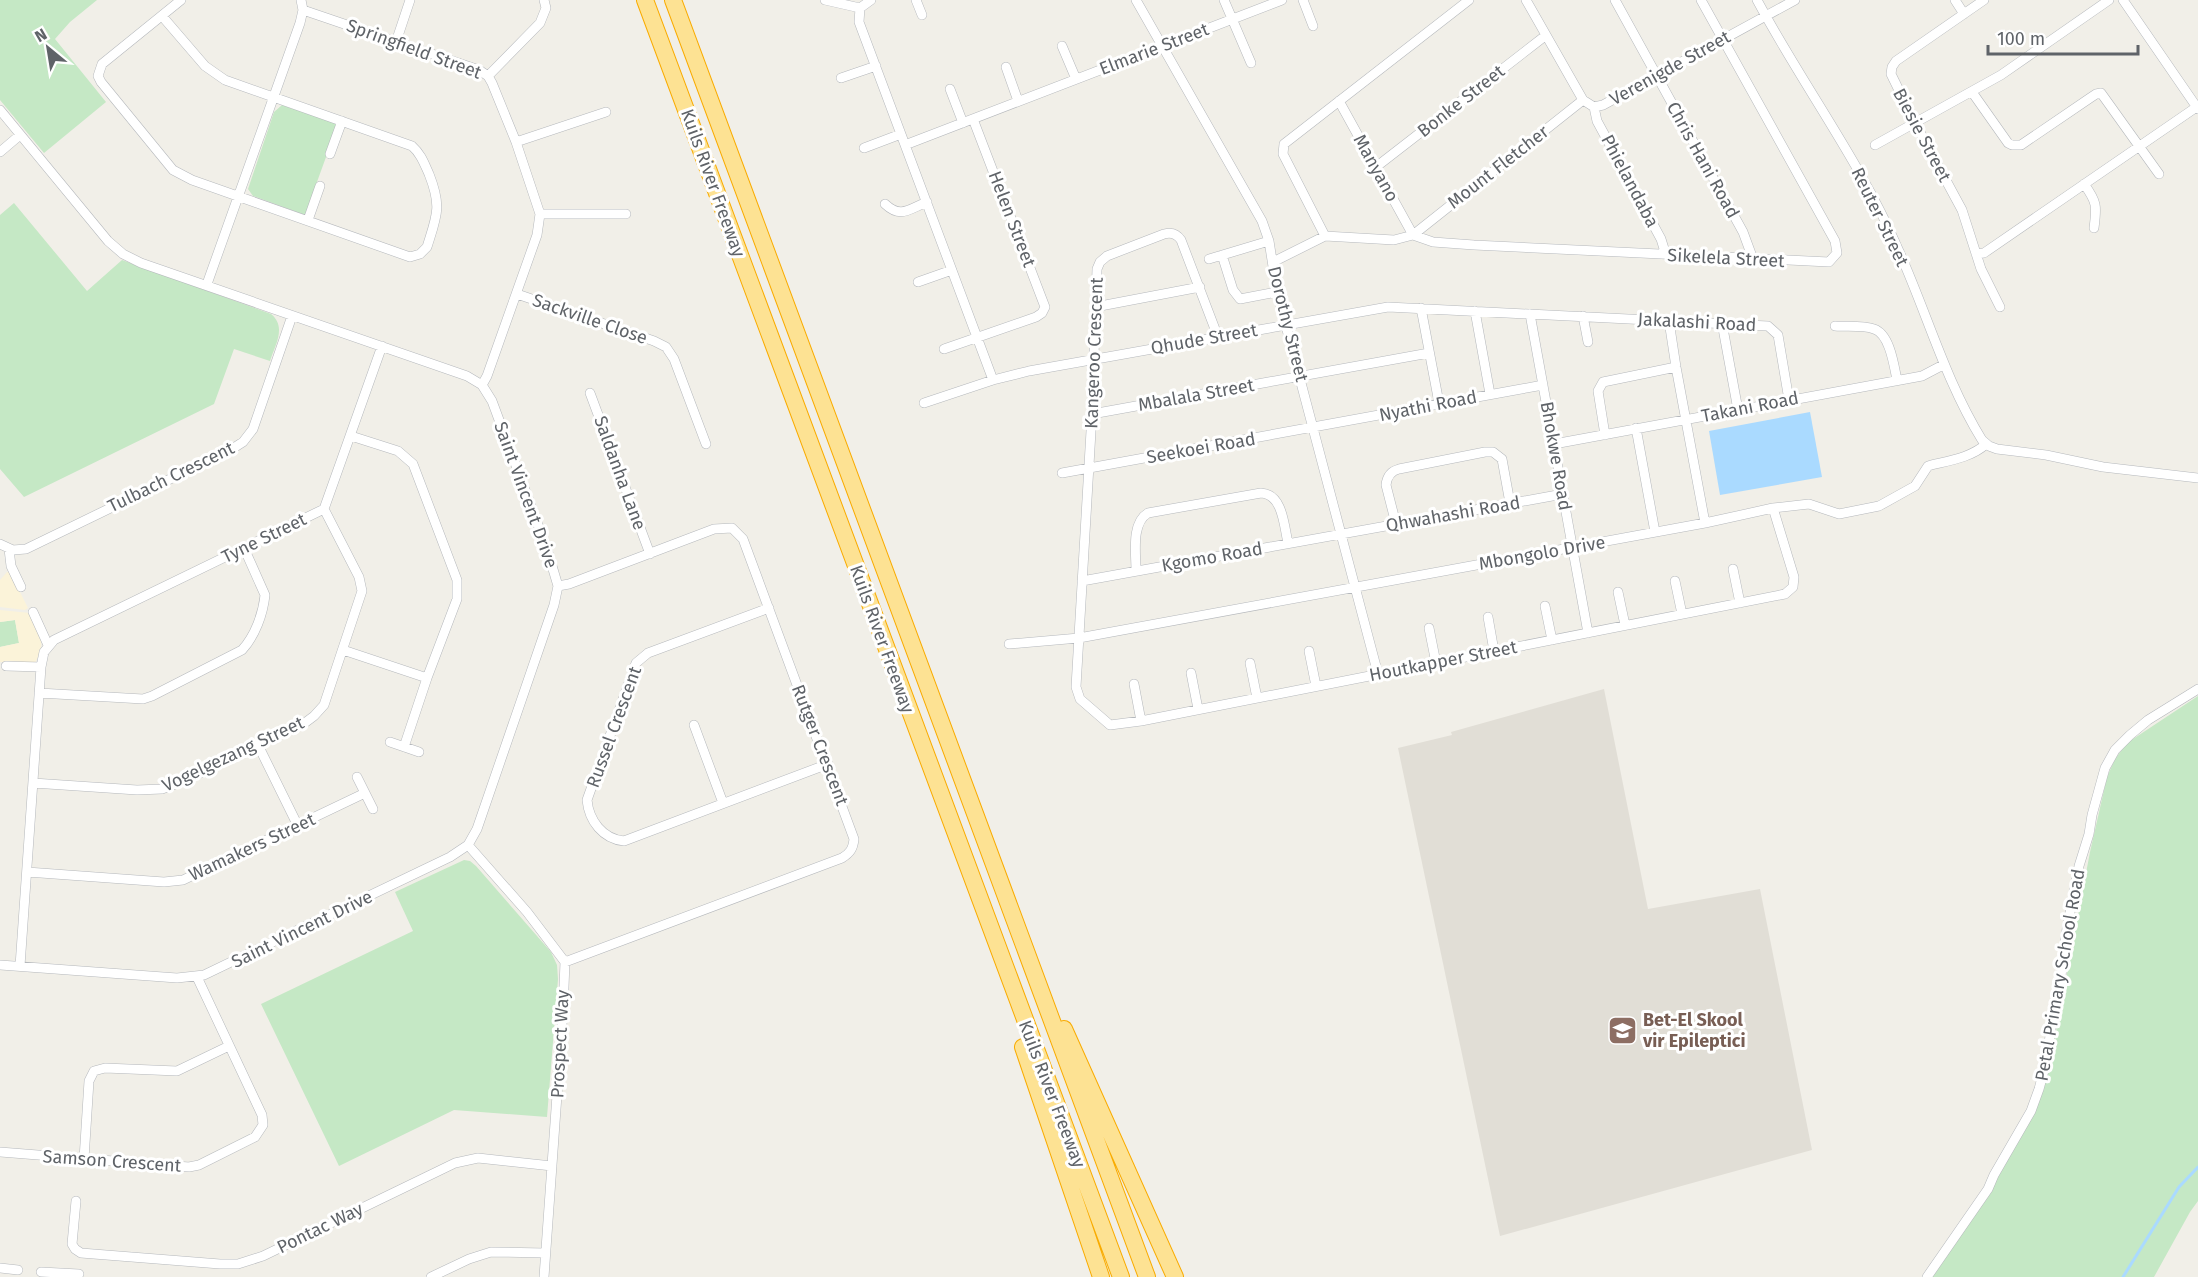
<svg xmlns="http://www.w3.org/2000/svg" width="2198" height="1277" font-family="'Fira Sans',sans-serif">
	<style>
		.education { fill: #e1ded6 }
		.green { fill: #c5e8c5 }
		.sand { fill: #fbf3d9 }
		.water { fill: #aadaff }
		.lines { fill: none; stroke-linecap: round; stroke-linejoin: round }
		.stream { stroke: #aadaff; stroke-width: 3 }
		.minor-casing { stroke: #b5b8bc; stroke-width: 10 }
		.motorway-casing { stroke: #f9ab00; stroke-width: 18 }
		.minor { stroke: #fff; stroke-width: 9 }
		.motorway { stroke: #fde293; stroke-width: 16 }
		.labels { text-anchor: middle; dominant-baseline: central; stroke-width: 6; stroke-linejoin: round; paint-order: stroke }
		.street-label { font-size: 18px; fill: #5f6368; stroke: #fff }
		.education-label { font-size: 18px; font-weight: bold; fill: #785e54; stroke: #fff; text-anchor: start }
	</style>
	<rect width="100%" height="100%" fill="#f1efe8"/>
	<path class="education" d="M 1604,689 L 1648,909 L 1760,889 L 1812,1150 L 1500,1236 L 1398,748 L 1452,735 L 1451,732 Z"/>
	<path class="green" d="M 0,0 L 97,0 L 70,22 L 55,39 L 106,102 L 44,153 L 0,100 Z
		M 282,105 L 338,124 L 305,215 L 253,196 L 248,189 L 274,112 Z
		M 14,203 L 87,291 L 122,260 L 271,314 C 287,327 275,345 270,361 L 234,349 L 214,404 L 24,497 L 0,469 L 0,215 Z
		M 15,620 L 19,643 L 0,647 L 0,622 Z
		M 2198,696 L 2198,1201 L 2190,1212 L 2154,1277 L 1931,1277 L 1973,1217 L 2050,1063 L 2090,852 L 2107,777 L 2115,759 L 2127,743 Z
		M 464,860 L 470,861 L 476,866 L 551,952 L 557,965 L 558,979 L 547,1117 L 454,1110 L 339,1166 L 261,1004 L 413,931 L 395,892 Z"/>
	<path class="sand" d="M 7,572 L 10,572 L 28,608 L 25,610 L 0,607 L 0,580 Z
		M 0,610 L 30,613 C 40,634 47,641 35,663 L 0,662 L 0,647 L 19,643 L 15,620 L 0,622 Z"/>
	<path class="water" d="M 1810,412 L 1822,477 L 1720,495 L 1709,431 Z"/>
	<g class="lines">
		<path class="stream" d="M 2123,1277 L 2179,1187 L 2198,1167"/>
		<defs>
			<path id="minor" d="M 825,0 L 860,8 L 871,0
				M 916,0 L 922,15
				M 1136,0 L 1262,221 L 1269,241 L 1277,292 L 1378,674
				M 1224,0 L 1251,63
				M 1303,0 L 1313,26
				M 1469,0 L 1284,144 L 1283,154 L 1325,236 L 1394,240 L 1413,235 L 1433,242 L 1474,245 L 1829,262 L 1837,253 L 1835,241 L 1701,0
				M 1526,0 L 1583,100 L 1594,107 L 1603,105 L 1795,0
				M 1615,0 L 1743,232 L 1753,259
				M 1757,0 C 1802,84 1860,161 1898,249 C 1927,313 1945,380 1982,440 L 1989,446 L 1997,449 L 2046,455 L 2103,467 L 2198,478
				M 1955,0 L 1964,14
				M 1984,0 L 1896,61 L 1892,67 L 1891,74 L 1915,123 L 1962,210 L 1981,269 L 2000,307
				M 2123,0 L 2198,109
				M 860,8 L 859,22 L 993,380
				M 303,10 L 479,70 L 488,76 L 492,83 L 516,142 L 540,214 L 537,235 L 487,376 L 482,385
				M 162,16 L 205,66 L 225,80 L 412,146 C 421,154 424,163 429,174 C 442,207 437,215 427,247 L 420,254 L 410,257 L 192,180 L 173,170 L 101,82 L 98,76 L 102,64 L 181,0
				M 396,42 L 410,0
				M 1062,46 L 1076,79
				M 1006,67 L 1018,101
				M 488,76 L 540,23 L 546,8 L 544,0
				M 841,78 L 876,66
				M 950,89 L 963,123
				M 1972,92 L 2008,143 L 2012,145 L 2021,145 L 2090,98 L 2096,94 L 2101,93 L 2159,174
				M 1339,101 L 1413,235 L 1583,100
				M 1594,107 L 1597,121 L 1661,239 L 1666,255
				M 0,110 L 108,241 L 123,254 L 141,263 L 467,376 L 482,385 L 492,401 L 547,549 L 558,586 L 554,605 L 477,829 L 468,845 L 450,857 L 204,975 L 177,978 L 0,965
				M 516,142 L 606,112
				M 905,145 L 1282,0
				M 1875,145 L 2001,75 L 2109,0
				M 864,148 L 901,134
				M 0,152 L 20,135
				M 330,154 L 342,121
				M 1376,167 L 1545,36
				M 2084,184 C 2097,202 2097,206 2094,228
				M 885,204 C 901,219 909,209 927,202
				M 540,214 L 626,214
				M 308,220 L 320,186
				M 1976,254 L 1984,253 L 2198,106
				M 1222,255 L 1233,290 L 1240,299 L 1277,292
				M 1209,259 L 1269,241
				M 1273,262 L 1325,236
				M 918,282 L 952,270
				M 207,284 L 300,23 L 303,10 L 301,0
				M 517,294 L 654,341 L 666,347 L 674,359 L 706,444
				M 1095,307 L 1200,287
				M 1421,308 L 1439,403
				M 1475,311 L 1490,394
				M 1530,314 L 1588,633
				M 1583,316 L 1588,342
				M 1669,321 L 1676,367 L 1705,523
				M 1722,323 L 1738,410
				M 1835,326 C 1847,327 1863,325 1874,329 C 1890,334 1894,366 1897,380
				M 1218,337 L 1181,240 C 1177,234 1171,232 1164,234 L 1107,256 L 1100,262 L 1097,269 L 1092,414 L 1076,687 L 1080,699 L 1110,725 L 1141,721 L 1785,594 L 1793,587 L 1794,577 L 1773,508
				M 944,349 L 1036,317 L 1042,313 L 1045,307 L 973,119
				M 590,393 L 650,554
				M 924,403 L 993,380 L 1029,371 L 1388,307 L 1768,326 L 1778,335 L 1789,400
				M 1092,414 L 1429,353
				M 1636,428 L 1655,532
				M 1605,435 L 1598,391 L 1603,382 L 1676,367
				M 351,436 L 398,451 L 413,464 L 457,580 L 457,599 L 427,678 L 404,747
				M 1554,444 L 1922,376 L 1943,365
				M 1062,473 L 1543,385
				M 1396,524 L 1386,485 C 1387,476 1391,471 1399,469 L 1485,452 L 1493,452 L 1502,459 L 1510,503
				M 0,544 L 13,550 L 26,549 L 232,449 L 243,442 L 253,429 L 292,316
				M 9,549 L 11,566 L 21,587
				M 1733,569 L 1740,603
				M 1136,571 C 1136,553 1131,523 1148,513 L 1261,493 C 1283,494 1284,526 1288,543
				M 1082,581 L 1563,494
				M 1675,581 L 1682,614
				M 558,586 L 569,584 L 714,529 L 732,528 L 743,539 L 854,839 C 853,849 850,853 842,858 L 565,962
				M 1618,592 L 1625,625
				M 1545,606 L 1552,640
				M 769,608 L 648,653 L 636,663 L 587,800 C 589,821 603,839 624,841 L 828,764
				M 33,612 L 48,645
				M 1488,617 L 1494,651
				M 1429,628 L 1436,663
				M 1009,644 L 1079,638 L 1705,523 L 1773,508 L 1809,504 L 1839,514 L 1879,506 L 1915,486 L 1928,466 C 1947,461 1971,458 1986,444
				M 343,650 L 427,678
				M 1309,651 L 1316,686
				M 1250,663 L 1257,698
				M 6,666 L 41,667
				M 1191,673 L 1198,709
				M 1134,684 L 1141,721
				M 39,693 L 143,699 L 152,696 L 242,650 C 255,636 263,614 265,595 L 244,548
				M 694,725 L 723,803
				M 390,742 L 419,752
				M 258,745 L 298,826
				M 357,777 L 373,809
				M 33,783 L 137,790 L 162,789 L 186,780 L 306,722 L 314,716 L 324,705 L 362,591 L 359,577 L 324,509
				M 468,845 L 527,912 L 565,962 L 563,1011 L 544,1277
				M 27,872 L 164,882 L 183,880 L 365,793
				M 20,966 L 41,667 L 44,652 L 54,640 L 324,509 L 382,346
				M 0,1152 L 189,1167 L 199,1165 L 255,1137 L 263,1125 L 262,1115 L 197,977
				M 84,1159 L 89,1081 L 94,1071 L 105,1068 L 177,1071 L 229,1046
				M 76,1201 L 72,1244 L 75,1249 L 81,1253 L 220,1264 L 238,1264 L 263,1256 L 455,1163 L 478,1158 L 552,1166
				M 0,1268 L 18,1270
				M 41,1272 L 79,1274
				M 431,1277 L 469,1259 L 491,1252 L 545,1253
				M 1927,1277 L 1988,1189 L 1994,1175 L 2031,1111 L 2039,1089 L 2046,1063 L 2055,1002 L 2061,976 L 2067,928 L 2079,866 L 2089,834 L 2092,815 L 2105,768 L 2115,750 L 2130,735 L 2148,720 L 2198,689"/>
			<path id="motorway" d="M 645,0 L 1121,1277
				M 673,0 L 1147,1277
				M 1064,1029 L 1175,1277
				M 1023,1047 L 1101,1277"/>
		</defs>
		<use href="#minor" class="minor-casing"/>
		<use href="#motorway" class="motorway-casing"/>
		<use href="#minor" class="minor"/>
		<use href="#motorway" class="motorway"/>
	</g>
	<defs>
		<symbol id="school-square" viewBox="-11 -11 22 22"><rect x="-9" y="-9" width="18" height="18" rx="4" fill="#8d6e63" stroke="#fff"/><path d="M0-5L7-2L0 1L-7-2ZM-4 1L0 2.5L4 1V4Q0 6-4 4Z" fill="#fff"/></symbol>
	</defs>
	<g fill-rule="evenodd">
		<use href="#school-square" x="1606" y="1014" width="33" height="33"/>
	</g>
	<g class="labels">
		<g class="street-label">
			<text transform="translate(414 49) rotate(20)">Springfield Street</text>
			<text transform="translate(1154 49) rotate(-21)">Elmarie Street</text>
			<text transform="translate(1670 68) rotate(-29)">Verenigde Street</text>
			<text transform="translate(1461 101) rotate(-38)">Bonke Street</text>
			<text transform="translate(1922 135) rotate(62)">Biesie Street</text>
			<text transform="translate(1703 160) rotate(61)">Chris Hani Road</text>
			<text transform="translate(1498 167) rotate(-38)">Mount Fletcher</text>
			<text transform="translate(1376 168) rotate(61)">Manyano</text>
			<text transform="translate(1630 181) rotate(62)">Phielandaba</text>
			<text transform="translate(713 183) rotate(70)">Kuils River Freeway</text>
			<text transform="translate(1880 217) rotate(64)">Reuter Street</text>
			<text transform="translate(1012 219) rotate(69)">Helen Street</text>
			<text transform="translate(1726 258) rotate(3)">Sikelela Street</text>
			<text transform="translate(590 319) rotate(19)">Sackville Close</text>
			<text transform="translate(1697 322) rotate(3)">Jakalashi Road</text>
			<text transform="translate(1288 324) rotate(76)">Dorothy Street</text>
			<text transform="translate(1204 339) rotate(-10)">Qhude Street</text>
			<text transform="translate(1094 353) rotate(-88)">Kangeroo Crescent</text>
			<text transform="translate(1196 395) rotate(-10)">Mbalala Street</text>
			<text transform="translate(1428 406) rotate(-11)">Nyathi Road</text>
			<text transform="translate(1750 407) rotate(-11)">Takani Road</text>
			<text transform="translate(1201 448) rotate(-10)">Seekoei Road</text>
			<text transform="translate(1556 456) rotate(80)">Bhokwe Road</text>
			<text transform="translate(620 473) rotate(70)">Saldanha Lane</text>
			<text transform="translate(171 477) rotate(-26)">Tulbach Crescent</text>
			<text transform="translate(526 495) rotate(70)">Saint Vincent Drive</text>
			<text transform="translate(1453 514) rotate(-10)">Qhwahashi Road</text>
			<text transform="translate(264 538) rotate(-26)">Tyne Street</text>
			<text transform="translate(1542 553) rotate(-10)">Mbongolo Drive</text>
			<text transform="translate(1212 557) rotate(-10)">Kgomo Road</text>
			<text transform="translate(882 639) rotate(70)">Kuils River Freeway</text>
			<text transform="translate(1443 661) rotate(-11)">Houtkapper Street</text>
			<text transform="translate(614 727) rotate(-70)">Russel Crescent</text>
			<text transform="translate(820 745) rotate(69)">Rutger Crescent</text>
			<text transform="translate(233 754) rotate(-25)">Vogelgezang Street</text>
			<text transform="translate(252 847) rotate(-25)">Wamakers Street</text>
			<text transform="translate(302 929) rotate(-26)">Saint Vincent Drive</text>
			<text transform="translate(2060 975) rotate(-80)">Petal Primary School Road</text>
			<text transform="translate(560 1044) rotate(-87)">Prospect Way</text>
			<text transform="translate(1052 1094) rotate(69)">Kuils River Freeway</text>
			<text transform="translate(112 1161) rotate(4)">Samson Crescent</text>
			<text transform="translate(320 1228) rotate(-26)">Pontac Way</text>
		</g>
		<g class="education-label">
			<text x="1643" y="1020">Bet-El Skool<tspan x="1643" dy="21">vir Epileptici</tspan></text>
		</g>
	</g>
	<g transform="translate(48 48) rotate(330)" stroke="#ffffff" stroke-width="4.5" paint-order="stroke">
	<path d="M0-4.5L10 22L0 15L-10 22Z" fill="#5f6368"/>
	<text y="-9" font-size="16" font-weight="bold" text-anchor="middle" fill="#5f6368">N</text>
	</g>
	<path d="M1988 45v9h150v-9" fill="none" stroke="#5f6368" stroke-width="3"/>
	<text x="1997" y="45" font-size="18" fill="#5f6368" stroke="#ffffff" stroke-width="4.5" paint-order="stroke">100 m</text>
</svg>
